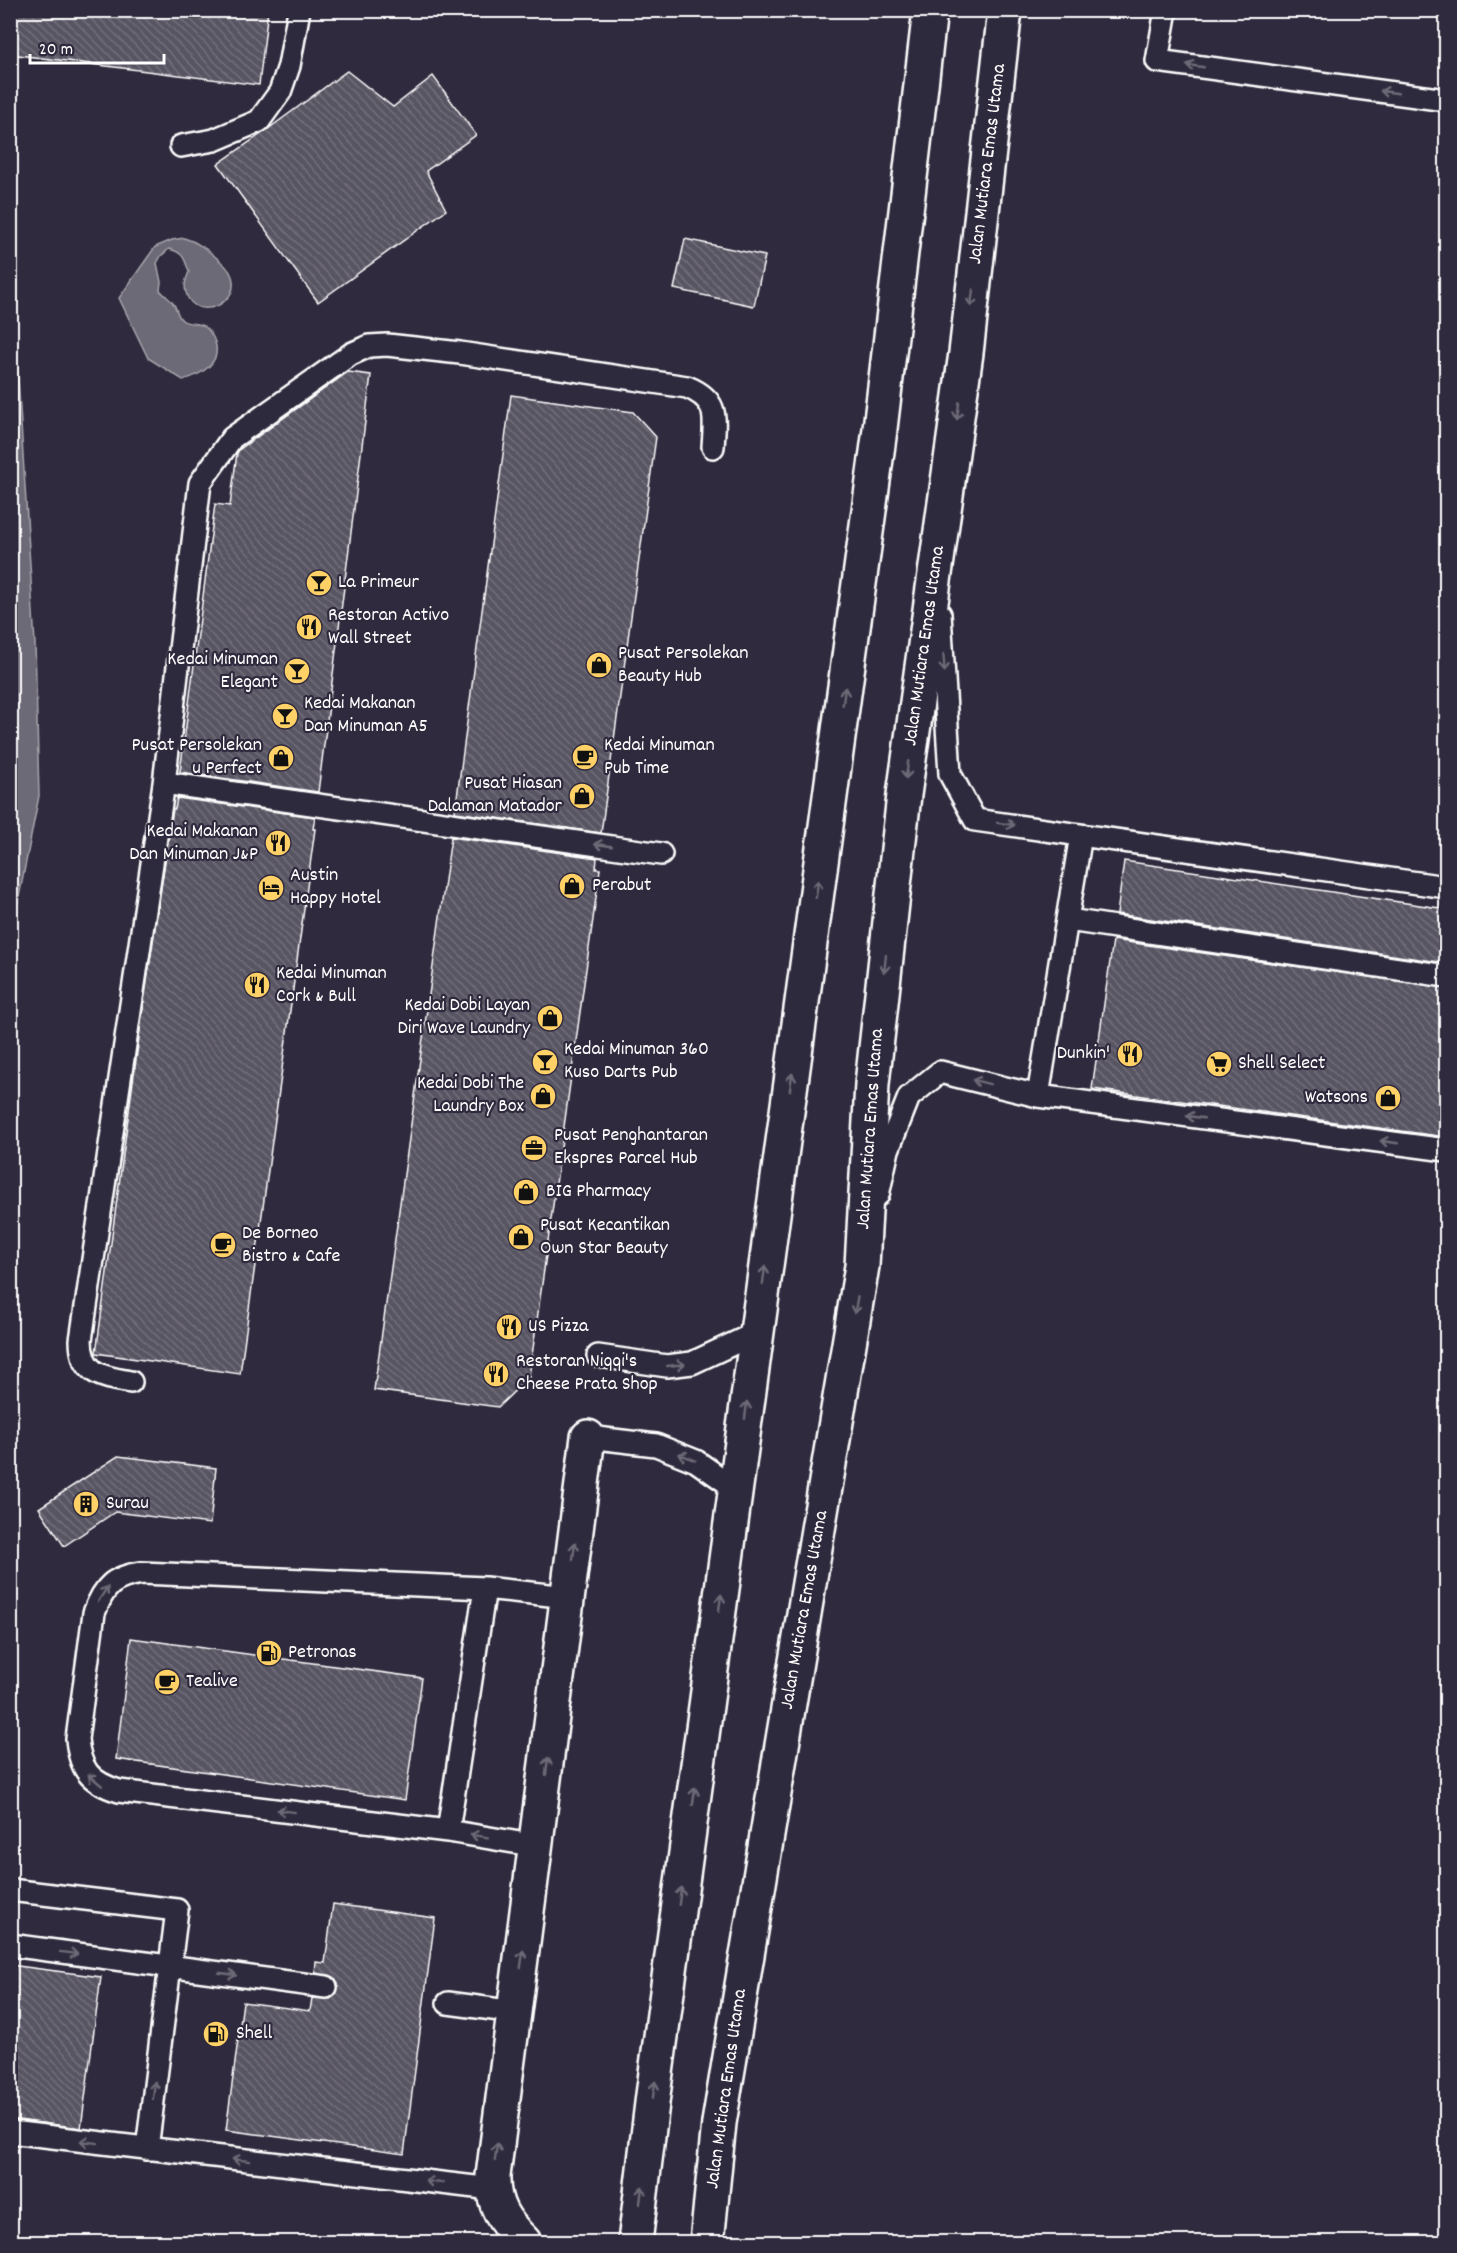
<svg xmlns="http://www.w3.org/2000/svg" width="1457" height="2253" font-family="Dekko,sans-serif">
	<style>
		.water { fill: #6d6a77; stroke: #a7a6ad; stroke-width: 1.5 }
		.building { fill: url(#building-back-hatch); stroke: #fff; stroke-width: 1.5 }
		.lines { fill: none; stroke-linecap: round; stroke-linejoin: round }
		.lane-casing { stroke: #fff; stroke-width: 26 }
		.street-casing { stroke: #fff; stroke-width: 38 }
		.primary-casing { stroke: #fff; stroke-width: 38 }
		.lane { stroke: #2f2a3d; stroke-width: 21 }
		.street { stroke: #2f2a3d; stroke-width: 33 }
		.primary { stroke: #2f2a3d; stroke-width: 33 }
		.oneway { stroke: #6d6a77 }
		.labels { text-anchor: middle; dominant-baseline: central; stroke-width: 4.5; stroke-linejoin: round; paint-order: stroke }
		.street-label { font-size: 20px; fill: #fff; stroke: #2f2a3d }
		.poi-label { font-size: 20px; fill: #fff; stroke: #2f2a3d; text-anchor: start }
	</style>
	<defs>
		<pattern id="building-back-hatch" width="6" height="6" patternUnits="userSpaceOnUse" patternTransform="scale(1.5)"><rect width="6" height="6" fill="#595564"/><path d="M-1 5l2 2M0 0l6 6M5-1l2 2" fill="none" stroke="#726e7b"/></pattern>
	</defs>
	<rect width="100%" height="100%" fill="#2f2a3d"/>
	<filter id="ink" filterUnits="userSpaceOnUse"><feTurbulence type="fractalNoise" baseFrequency=".0167" numOctaves="2"/><feDisplacementMap in="SourceGraphic" scale="12" xChannelSelector="R" yChannelSelector="G"/><feConvolveMatrix kernelMatrix="1 2 1 2 8 2 1 2 1" color-interpolation-filters="sRGB"/></filter>
	<g filter="url(#ink)">
		<path class="water" d="M 184,238 C 198,242 208,250 219,260 C 259,291 204,326 188,298 C 183,288 185,281 189,272 C 185,259 183,252 169,249 L 161,256 L 157,263 L 161,282 L 160,290 C 164,295 170,299 173,303 C 177,308 177,316 182,320 C 188,325 197,322 204,326 C 209,330 213,336 215,342 C 222,363 201,375 183,380 L 148,358 L 119,298 L 155,247 L 172,240 Z
			M 11,356 L 17,361 L 35,643 L 39,796 L 17,907 L 11,978 Z"/>
		<path class="building" d="M 10,10 L 268,10 L 259,85 L 10,54 Z
			M 347,71 L 393,107 L 433,76 L 476,135 L 426,171 L 446,210 L 318,302 L 218,164 L 264,132 Z
			M 685,239 L 765,256 L 754,306 L 674,289 Z
			M 348,372 L 371,375 L 318,792 L 180,772 L 215,504 L 230,506 L 237,453 L 240,449 Z
			M 511,395 L 633,412 L 656,437 L 601,833 L 455,812 Z
			M 177,798 L 315,817 L 313,829 L 315,829 L 240,1374 L 96,1353 L 144,1001 L 173,809 L 175,809 Z
			M 451,837 L 597,858 L 596,869 L 600,869 L 529,1377 L 498,1407 L 374,1390 Z
			M 1124,861 L 1446,909 L 1446,963 L 1117,914 Z
			M 1113,940 L 1446,988 L 1446,1137 L 1092,1089 Z
			M 118,1456 L 216,1468 L 210,1524 L 115,1512 L 64,1546 L 39,1508 Z
			M 131,1638 L 422,1678 L 405,1800 L 116,1759 Z
			M 333,1904 L 435,1918 L 404,2154 L 226,2130 L 243,2002 L 310,2011 L 312,1998 L 330,1999 L 336,1994 L 338,1983 L 334,1977 L 315,1973 L 316,1962 L 325,1963 Z
			M 10,1965 L 101,1977 L 81,2128 L 10,2119 Z"/>
		<g class="lines">
			<defs>
				<path id="lane" d="M 1166,10 L 1157,61 L 1446,100
					M 181,146 L 214,140 L 259,121 L 280,92 L 289,66 L 299,10
					M 940,614 L 950,774 L 975,820 L 1446,887
					M 164,783 L 661,854
					M 1068,920 L 1446,976
					M 1038,1096 L 1081,835
					M 878,1195 L 888,1150 L 909,1097 L 940,1072 L 1038,1096 L 1446,1150
					M 598,1356 L 667,1366 L 692,1363 L 756,1333
					M 131,1382 C 103,1377 81,1375 81,1340 L 164,783 L 200,483 L 232,438 L 351,354 L 369,346 L 387,345 L 460,353 L 687,387 C 719,400 715,417 713,447
					M 588,1437 L 656,1445 L 696,1461 L 736,1489
					M 448,1831 L 485,1588
					M 537,1846 L 448,1831 L 119,1791 C 89,1782 80,1769 77,1739 L 94,1613 C 104,1586 113,1577 142,1573 L 485,1588 L 568,1597
					M 10,1890 L 177,1910 L 147,2149
					M 10,1945 L 326,1987
					M 448,2003 L 515,2012
					M 10,2132 L 492,2189"/>
				<path id="street" d="M 524,2242 C 504,2222 492,2205 493,2176 L 588,1437"/>
				<path id="primary" d="M 635,2242 L 653,2095 L 879,437 L 930,10
					M 707,2242 L 719,2123 L 862,1266 L 872,1084 L 904,795 L 966,353 L 1005,10"/>
			</defs>
			<use href="#lane" class="lane-casing"/>
			<use href="#street" class="street-casing"/>
			<use href="#primary" class="primary-casing"/>
			<use href="#lane" class="lane"/>
			<use href="#street" class="street"/>
			<use href="#primary" class="primary"/>
		</g>
		<defs><path id="oneway-shaft" d="M-6 0H5M1.5-3L5.5 0L1.5 3" fill="none" stroke-width="1.6" stroke-linecap="round" stroke-linejoin="round" transform="scale(1.5)"/></defs>
		<g class="oneway">
			<use href="#oneway-shaft" transform="translate(1195 66) rotate(-172)"/>
			<use href="#oneway-shaft" transform="translate(1389 92) rotate(-172)"/>
			<use href="#oneway-shaft" transform="translate(972 298) rotate(97)"/>
			<use href="#oneway-shaft" transform="translate(958 411) rotate(98)"/>
			<use href="#oneway-shaft" transform="translate(944 663) rotate(86)"/>
			<use href="#oneway-shaft" transform="translate(844 696) rotate(-82)"/>
			<use href="#oneway-shaft" transform="translate(907 770) rotate(98)"/>
			<use href="#oneway-shaft" transform="translate(1006 824) rotate(8)"/>
			<use href="#oneway-shaft" transform="translate(603 845) rotate(-172)"/>
			<use href="#oneway-shaft" transform="translate(817 889) rotate(-82)"/>
			<use href="#oneway-shaft" transform="translate(885 964) rotate(96)"/>
			<use href="#oneway-shaft" transform="translate(791 1082) rotate(-82)"/>
			<use href="#oneway-shaft" transform="translate(981 1082) rotate(-166)"/>
			<use href="#oneway-shaft" transform="translate(1195 1117) rotate(-172)"/>
			<use href="#oneway-shaft" transform="translate(1389 1142) rotate(-172)"/>
			<use href="#oneway-shaft" transform="translate(764 1275) rotate(-82)"/>
			<use href="#oneway-shaft" transform="translate(856 1305) rotate(100)"/>
			<use href="#oneway-shaft" transform="translate(676 1365) rotate(-6)"/>
			<use href="#oneway-shaft" transform="translate(746 1410) rotate(-83)"/>
			<use href="#oneway-shaft" transform="translate(687 1457) rotate(-158)"/>
			<use href="#oneway-shaft" transform="translate(574 1551) rotate(-83)"/>
			<use href="#oneway-shaft" transform="translate(103 1594) rotate(-57)"/>
			<use href="#oneway-shaft" transform="translate(720 1603) rotate(-82)"/>
			<use href="#oneway-shaft" transform="translate(547 1766) rotate(-83)"/>
			<use href="#oneway-shaft" transform="translate(95 1780) rotate(-140)"/>
			<use href="#oneway-shaft" transform="translate(694 1796) rotate(-82)"/>
			<use href="#oneway-shaft" transform="translate(286 1811) rotate(-173)"/>
			<use href="#oneway-shaft" transform="translate(479 1836) rotate(-171)"/>
			<use href="#oneway-shaft" transform="translate(680 1896) rotate(-82)"/>
			<use href="#oneway-shaft" transform="translate(69 1953) rotate(7)"/>
			<use href="#oneway-shaft" transform="translate(522 1959) rotate(-82)"/>
			<use href="#oneway-shaft" transform="translate(228 1974) rotate(8)"/>
			<use href="#oneway-shaft" transform="translate(154 2090) rotate(-83)"/>
			<use href="#oneway-shaft" transform="translate(654 2090) rotate(-82)"/>
			<use href="#oneway-shaft" transform="translate(89 2142) rotate(-173)"/>
			<use href="#oneway-shaft" transform="translate(496 2152) rotate(-82)"/>
			<use href="#oneway-shaft" transform="translate(241 2160) rotate(-173)"/>
			<use href="#oneway-shaft" transform="translate(434 2182) rotate(-173)"/>
			<use href="#oneway-shaft" transform="translate(641 2195) rotate(-83)"/>
		</g>
	</g>
	<defs>
		<symbol id="bar-disc" viewBox="-11 -11 22 22"><circle r="9.5" fill="#ffd166" stroke="#2f2a3d"/><path d="M-6-5H6L.8 .8V4.5H3.5V6h-7V4.5H-.8V.8Z" fill="#111"/></symbol>
		<symbol id="restaurant-disc" viewBox="-11 -11 22 22"><circle r="9.5" fill="#ffd166" stroke="#2f2a3d"/><path d="M-5-6h1v4h1v-4h1v4h1v-4h1v5L-1.5 .5V6h-2V.5L-5-1ZM5-6V6H3V1.5H1.5Q1.5-4 5-6Z" fill="#111"/></symbol>
		<symbol id="shop-disc" viewBox="-11 -11 22 22"><circle r="9.5" fill="#ffd166" stroke="#2f2a3d"/><path d="M-5-2.5h2.3a2.7 3.5 0 0 1 5.4 0H5L5.5 6h-11ZM-1.5-2.5h3a1.5 2.3 0 0 0-3 0Z" fill="#111"/></symbol>
		<symbol id="cafe-disc" viewBox="-11 -11 22 22"><circle r="9.5" fill="#ffd166" stroke="#2f2a3d"/><path d="M-5.5-4.5H6V0H3Q3 3.5 0 3.5H-2.5Q-5.5 3.5-5.5 0ZM3-3.2v2h1.7v-2ZM-6 4.5H4V6H-6Z" fill="#111"/></symbol>
		<symbol id="hotel-disc" viewBox="-11 -11 22 22"><circle r="9.5" fill="#ffd166" stroke="#2f2a3d"/><path d="M-6-4.5h1.5V1H6V5H4.5V3h-9V5H-6ZM-4 0a1.8 1.8 0 1 1 3.6 0ZM.5 0V-2.5h3Q6-2.5 6 0Z" fill="#111"/></symbol>
		<symbol id="supermarket-disc" viewBox="-11 -11 22 22"><circle r="9.5" fill="#ffd166" stroke="#2f2a3d"/><path d="M-6-5.5h2.5l.6 2H6L4.5 2H-2.5L-4.4-4H-6ZM-1.5 3.2a1.3 1.3 0 1 0 .1 0ZM3 3.2a1.3 1.3 0 1 0 .1 0Z" fill="#111"/></symbol>
		<symbol id="office-disc" viewBox="-11 -11 22 22"><circle r="9.5" fill="#ffd166" stroke="#2f2a3d"/><path d="M-6-3h4V-5.5h4V-3h4V5H-6ZM-1-4.5V-3h2v-1.5ZM-6 0V1H6V0Z" fill="#111"/></symbol>
		<symbol id="building-disc" viewBox="-11 -11 22 22"><circle r="9.5" fill="#ffd166" stroke="#2f2a3d"/><path d="M-4-6H4V6H1V3H-1V6H-4ZM-2.5-4.3h1.7v1.8h-1.7ZM.8-4.3h1.7v1.8H.8ZM-2.5-1h1.7V.8h-1.7ZM.8-1h1.7V.8H.8Z" fill="#111"/></symbol>
		<symbol id="fuel-disc" viewBox="-11 -11 22 22"><circle r="9.5" fill="#ffd166" stroke="#2f2a3d"/><path d="M-5.5-6h7V0h2V4h1.3V-2.5L3-4.5l.8-.8L6-3V5H2.5V1h-1V6h-7ZM-4.2-4.7v3.2H.2V-4.7Z" fill="#111"/></symbol>
	</defs>
	<g fill-rule="evenodd">
		<use href="#bar-disc" x="304" y="568" width="30" height="30"/>
		<use href="#restaurant-disc" x="294" y="612" width="30" height="30"/>
		<use href="#shop-disc" x="584" y="650" width="30" height="30"/>
		<use href="#bar-disc" x="282" y="656" width="30" height="30"/>
		<use href="#bar-disc" x="270" y="701" width="30" height="30"/>
		<use href="#cafe-disc" x="570" y="742" width="30" height="30"/>
		<use href="#shop-disc" x="266" y="743" width="30" height="30"/>
		<use href="#shop-disc" x="567" y="781" width="30" height="30"/>
		<use href="#restaurant-disc" x="263" y="828" width="30" height="30"/>
		<use href="#shop-disc" x="557" y="871" width="30" height="30"/>
		<use href="#hotel-disc" x="256" y="873" width="30" height="30"/>
		<use href="#restaurant-disc" x="242" y="970" width="30" height="30"/>
		<use href="#shop-disc" x="535" y="1003" width="30" height="30"/>
		<use href="#restaurant-disc" x="1115" y="1039" width="30" height="30"/>
		<use href="#bar-disc" x="530" y="1047" width="30" height="30"/>
		<use href="#supermarket-disc" x="1204" y="1049" width="30" height="30"/>
		<use href="#shop-disc" x="528" y="1081" width="30" height="30"/>
		<use href="#shop-disc" x="1373" y="1083" width="30" height="30"/>
		<use href="#office-disc" x="519" y="1133" width="30" height="30"/>
		<use href="#shop-disc" x="511" y="1177" width="30" height="30"/>
		<use href="#shop-disc" x="506" y="1222" width="30" height="30"/>
		<use href="#cafe-disc" x="208" y="1230" width="30" height="30"/>
		<use href="#restaurant-disc" x="494" y="1312" width="30" height="30"/>
		<use href="#restaurant-disc" x="481" y="1359" width="30" height="30"/>
		<use href="#building-disc" x="71" y="1489" width="30" height="30"/>
		<use href="#fuel-disc" x="254" y="1638" width="30" height="30"/>
		<use href="#cafe-disc" x="152" y="1667" width="30" height="30"/>
		<use href="#fuel-disc" x="201" y="2019" width="30" height="30"/>
	</g>
	<g class="labels">
		<g class="street-label">
			<text transform="translate(988 164) rotate(-83)">Jalan Mutiara Emas Utama</text>
			<text transform="translate(925 646) rotate(-82)">Jalan Mutiara Emas Utama</text>
			<text transform="translate(871 1129) rotate(-86)">Jalan Mutiara Emas Utama</text>
			<text transform="translate(805 1610) rotate(-80)">Jalan Mutiara Emas Utama</text>
			<text transform="translate(727 2089) rotate(-82)">Jalan Mutiara Emas Utama</text>
		</g>
		<g class="poi-label">
			<text x="338" y="583">La Primeur</text>
			<text x="328" y="616">Restoran Activo<tspan x="328" dy="23">Wall Street</tspan></text>
			<text x="618" y="654">Pusat Persolekan<tspan x="618" dy="23">Beauty Hub</tspan></text>
			<text x="278" y="660" text-anchor="end">Kedai Minuman<tspan x="278" dy="23">Elegant</tspan></text>
			<text x="304" y="704">Kedai Makanan<tspan x="304" dy="23">Dan Minuman A5</tspan></text>
			<text x="262" y="746" text-anchor="end">Pusat Persolekan<tspan x="262" dy="23">u Perfect</tspan></text>
			<text x="604" y="746">Kedai Minuman<tspan x="604" dy="23">Pub Time</tspan></text>
			<text x="562" y="784" text-anchor="end">Pusat Hiasan<tspan x="562" dy="23">Dalaman Matador</tspan></text>
			<text x="258" y="832" text-anchor="end">Kedai Makanan<tspan x="258" dy="23">Dan Minuman J&amp;P</tspan></text>
			<text x="290" y="876">Austin<tspan x="290" dy="23">Happy Hotel</tspan></text>
			<text x="592" y="886">Perabut</text>
			<text x="276" y="974">Kedai Minuman<tspan x="276" dy="23">Cork &amp; Bull</tspan></text>
			<text x="530" y="1006" text-anchor="end">Kedai Dobi Layan<tspan x="530" dy="23">Diri Wave Laundry</tspan></text>
			<text x="564" y="1050">Kedai Minuman 360<tspan x="564" dy="23">Kuso Darts Pub</tspan></text>
			<text x="1110" y="1054" text-anchor="end">Dunkin'</text>
			<text x="1238" y="1064">Shell Select</text>
			<text x="524" y="1084" text-anchor="end">Kedai Dobi The<tspan x="524" dy="23">Laundry Box</tspan></text>
			<text x="1368" y="1098" text-anchor="end">Watsons</text>
			<text x="554" y="1136">Pusat Penghantaran<tspan x="554" dy="23">Ekspres Parcel Hub</tspan></text>
			<text x="546" y="1192">BIG Pharmacy</text>
			<text x="540" y="1226">Pusat Kecantikan<tspan x="540" dy="23">Own Star Beauty</tspan></text>
			<text x="242" y="1234">De Borneo<tspan x="242" dy="23">Bistro &amp; Cafe</tspan></text>
			<text x="528" y="1327">US Pizza</text>
			<text x="516" y="1362">Restoran Niqqi's<tspan x="516" dy="23">Cheese Prata Shop</tspan></text>
			<text x="106" y="1504">Surau</text>
			<text x="288" y="1653">Petronas</text>
			<text x="186" y="1682">Tealive</text>
			<text x="236" y="2034">Shell</text>
		</g>
	</g>
	<rect width="1457" height="2253" fill="none" stroke="#2f2a3d" stroke-width="36"/>
	<rect x="18" y="18" width="1421" height="2217" fill="none" stroke="#fff" stroke-width="2" filter="url(#ink)"/>
	<path d="M30 54v9h134v-9" fill="none" stroke="#ffffff" stroke-width="3"/>
	<text x="39" y="54" font-size="18" fill="#ffffff" stroke="#2f2a3d" stroke-width="4.5" paint-order="stroke">20 m</text>
</svg>
